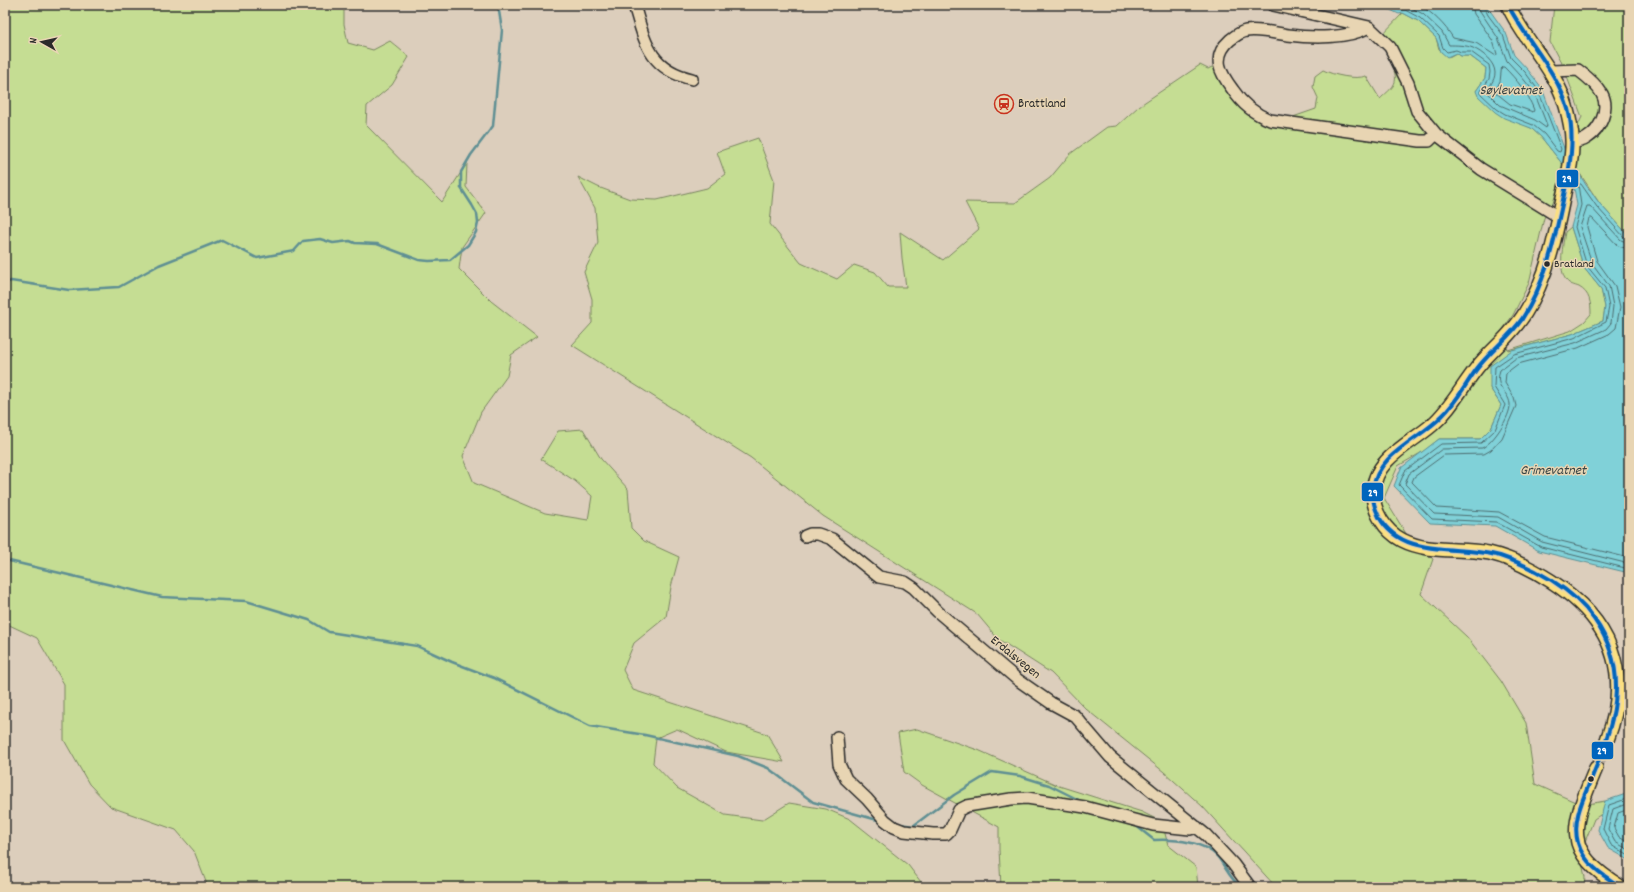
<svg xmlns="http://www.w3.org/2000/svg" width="1634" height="892" font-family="Dekko,sans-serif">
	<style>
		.green { fill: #c5dd93; stroke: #78845f }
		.water { fill: #80d1d8; stroke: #5e8f93 }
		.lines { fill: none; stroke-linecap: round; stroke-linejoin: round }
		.shore { stroke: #4d6d70; stroke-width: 1 }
		.stream { stroke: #5e8f93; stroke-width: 2.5 }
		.major-tunnel { stroke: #b9ad9f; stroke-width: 13; stroke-dasharray: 13 6; stroke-linecap: butt }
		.minor-casing { stroke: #2b2b2b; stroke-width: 14 }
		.major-casing { stroke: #2b2b2b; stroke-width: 16 }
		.minor { stroke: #e8d5b3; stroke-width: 11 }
		.major { stroke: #fce080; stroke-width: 13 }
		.bus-1-casing { stroke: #e8d5b3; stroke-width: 7 }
		.bus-1 { stroke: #0065bd; stroke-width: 4 }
		.bus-dot { fill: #2b2b2b; stroke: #e8d5b3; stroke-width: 1.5 }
		.labels { text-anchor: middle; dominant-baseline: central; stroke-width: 3; stroke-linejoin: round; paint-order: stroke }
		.bus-label { font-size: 12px; fill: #2b2b2b; stroke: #e8d5b3; text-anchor: start }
		.poi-label { font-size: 13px; fill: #2b2b2b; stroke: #e8d5b3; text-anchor: start }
		.street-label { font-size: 13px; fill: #2b2b2b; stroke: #e8d5b3 }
		.water-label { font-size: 14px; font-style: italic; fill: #384445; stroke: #e8d5b3 }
		.line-badge { stroke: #e8d5b3; stroke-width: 1.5 }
		.badge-label { font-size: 11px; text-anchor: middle; font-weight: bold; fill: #fff }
	</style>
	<rect width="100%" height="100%" fill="#dccebc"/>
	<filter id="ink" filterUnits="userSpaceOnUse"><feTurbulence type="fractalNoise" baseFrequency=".025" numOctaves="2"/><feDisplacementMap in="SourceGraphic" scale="8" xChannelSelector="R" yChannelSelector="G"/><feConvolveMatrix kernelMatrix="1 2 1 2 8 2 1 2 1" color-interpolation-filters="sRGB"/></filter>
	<g filter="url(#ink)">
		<path class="green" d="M 5,5 L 344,5 L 344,24 L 348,43 L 373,50 L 390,41 L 409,57 L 392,85 L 367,106 L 366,125 L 442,202 L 467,163 L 466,187 L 486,213 L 462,247 L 459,269 L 491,301 L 537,337 L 511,355 L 507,376 L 481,412 L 463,456 L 474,483 L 545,513 L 588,520 L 592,496 L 575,481 L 541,459 L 558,431 L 583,429 L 601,459 L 628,489 L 631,528 L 644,541 L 679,557 L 671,587 L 666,617 L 634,643 L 623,670 L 633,690 L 767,734 L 784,762 L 726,752 L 677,729 L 656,738 L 653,763 L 677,788 L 725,815 L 762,820 L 789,803 L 826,809 L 850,819 L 908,865 L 924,886 L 927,887 L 208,887 L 194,851 L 176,830 L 111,807 L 89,784 L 64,740 L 64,684 L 37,638 L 5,623 Z
			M 1554,5 L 1629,5 L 1629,236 L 1600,204 L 1565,151 L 1582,117 L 1564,69 L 1550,42 Z
			M 1403,13 L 1418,21 L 1436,38 L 1439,49 L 1449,57 L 1456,53 L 1461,56 L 1470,56 L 1486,68 L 1485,78 L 1476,91 L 1520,123 L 1531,128 L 1541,137 L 1564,166 L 1553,203 L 1544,218 L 1529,283 L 1513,315 L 1501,332 L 1508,350 L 1570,331 L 1584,322 L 1591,314 C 1591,303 1590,293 1579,287 C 1574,285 1570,285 1566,280 C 1558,271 1563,243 1565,232 L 1571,227 L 1584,268 L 1601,289 L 1605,307 L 1603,321 L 1572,334 L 1512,350 L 1490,388 L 1501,405 L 1491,428 L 1480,439 L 1439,439 L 1424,451 L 1398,466 L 1384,498 L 1410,540 L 1433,559 L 1421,594 L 1467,637 L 1501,681 L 1526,723 L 1535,784 L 1582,805 L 1605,801 L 1603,813 L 1594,819 L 1580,854 L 1585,877 L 1584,887 L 1276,887 L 1202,806 L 1164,772 L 1086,709 L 1051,673 L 998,639 L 977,614 L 823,516 L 751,458 L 572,345 L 592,323 L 592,299 L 584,272 L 598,243 L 595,208 L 578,177 L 598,187 L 630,199 L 657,200 L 707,188 L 725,174 L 717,152 L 758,138 L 774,180 L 770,224 L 801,263 L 837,279 L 854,265 L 875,272 L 888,287 L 906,287 L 902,258 L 900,232 L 943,260 L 979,229 L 965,202 L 1015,203 L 1050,178 L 1070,154 L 1107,127 L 1117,126 L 1139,106 L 1200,65 L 1208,69 L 1212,67 L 1216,69 L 1223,82 L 1279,124 L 1293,117 L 1316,109 L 1318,98 L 1313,87 L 1315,76 L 1323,70 C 1333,75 1355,80 1366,76 L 1380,99 C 1390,89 1399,85 1394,71 L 1399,69 L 1378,39 Z
			M 917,729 L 978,750 L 1059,786 L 1142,812 L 1162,822 L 1168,845 L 1196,867 L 1198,887 L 1001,887 L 999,849 L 999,827 L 922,785 L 904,772 L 898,733 Z"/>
		<path class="water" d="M 1366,5 L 1486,5 L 1506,33 L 1514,55 L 1528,70 L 1542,88 L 1565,151 L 1586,185 L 1600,204 L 1629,236 L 1629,573 L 1539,551 L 1495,526 L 1430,523 L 1394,486 L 1401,468 L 1439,439 L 1480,439 L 1491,428 L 1501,405 L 1490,388 L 1490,366 L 1512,350 L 1572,334 L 1603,321 L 1605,307 L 1601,289 L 1584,268 L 1571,227 L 1577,205 L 1573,182 L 1564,166 L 1541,137 L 1531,128 L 1504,118 L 1495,112 L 1478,96 L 1476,91 L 1485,78 L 1486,68 L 1470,56 L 1461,56 L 1456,53 L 1447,57 L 1441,52 L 1436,38 L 1418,21 L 1403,13 L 1399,14 L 1388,9 L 1378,6 L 1371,8 Z
			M 1629,793 L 1629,860 L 1608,848 L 1598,830 L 1605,801 Z"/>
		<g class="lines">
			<path class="shore" d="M 1389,5 L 1399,10 L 1405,10 L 1420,18 L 1439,36 L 1443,48 L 1447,52 L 1456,50 L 1461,52 L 1471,52 L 1489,65 L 1490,72 L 1489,79 L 1481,91 L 1481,94 L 1497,109 L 1505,114 L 1533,125 L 1544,134 L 1557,151 L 1560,152 L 1561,149 L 1538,90 L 1525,72 L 1511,58 L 1503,35 L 1488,15 L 1483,5
				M 1406,5 L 1423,14 L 1442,32 L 1449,45 C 1456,45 1466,45 1473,48 C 1482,52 1495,62 1495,73 C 1495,81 1488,86 1488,93 L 1500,105 L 1535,120 L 1546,128 L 1547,125 L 1534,92 L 1521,76 L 1507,61 L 1498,38 L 1480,11 L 1478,5
				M 1419,5 C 1431,11 1446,26 1453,38 L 1476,43 L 1496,56 L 1497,54 L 1493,41 L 1474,14 L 1472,5
				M 1502,67 L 1504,67 C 1517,80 1527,92 1534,110 L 1533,112 L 1510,104 L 1495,92 L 1500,81 Z
				M 1629,238 L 1624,237 L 1597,207 L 1581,184 L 1578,184 L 1581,205 L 1575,227 L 1587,266 L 1605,288 L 1609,307 L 1606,322 L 1574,338 L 1514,354 L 1495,367 L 1494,387 L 1505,405 L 1495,430 L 1481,443 L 1441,444 L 1405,471 L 1399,485 L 1432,519 L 1496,522 L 1541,547 L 1629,569
				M 1629,243 L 1621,240 L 1590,206 L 1587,206 L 1580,227 L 1592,263 L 1609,286 L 1613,306 L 1611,323 L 1606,329 L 1575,343 L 1516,358 L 1500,370 C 1494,389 1508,390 1510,404 C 1511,416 1493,443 1482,448 L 1442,449 L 1409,474 L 1405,484 L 1434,514 L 1498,517 L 1542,542 L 1629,564
				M 1629,249 L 1618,246 L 1592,218 L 1589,218 L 1587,227 L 1597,261 L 1615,286 L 1620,307 L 1616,328 L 1609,334 L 1578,348 L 1518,364 L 1506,373 L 1505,383 L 1514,398 L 1516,406 L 1502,438 L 1491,450 L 1484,454 L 1444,455 L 1414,477 L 1412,482 L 1437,508 L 1499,512 L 1545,537 L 1629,558
				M 1629,798 L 1609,805 L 1603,829 L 1611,845 L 1629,856
				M 1629,803 L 1613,809 L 1608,829 L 1615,842 L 1629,850
				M 1629,809 L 1618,813 L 1614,828 L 1619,837 L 1629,843"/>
			<path class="stream" d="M 5,283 L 11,281 L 69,290 L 119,287 L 159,265 L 222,240 L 257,258 L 294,251 L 303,241 L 320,239 L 333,243 L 350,241 L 355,243 L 377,244 L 419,260 L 429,261 L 450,260 L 468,245 L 476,232 L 478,223 L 477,214 L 472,205 L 461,188 L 461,172 L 471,155 L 493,126 L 502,30 L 498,5
				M 5,560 L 162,597 L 246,601 L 309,620 L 329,632 L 417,646 L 452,662 L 494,678 L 590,726 L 645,735 L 738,756 L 768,768 L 813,802 L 881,821
				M 900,824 L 913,826 L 954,795 L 992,772 L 1020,776 L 1049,785 L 1083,802
				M 1135,825 L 1154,840 C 1174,839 1207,841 1220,860 C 1227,870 1231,880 1241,887"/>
			<path class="major-tunnel" d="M 1596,768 L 1607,740"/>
			<defs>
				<path id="minor" d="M 634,5 C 645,42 649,69 692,79
					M 1273,5 L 1369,27 L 1390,47 L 1408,83 L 1417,111 L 1436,134 L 1481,169 L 1559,217
					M 1369,27 C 1348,39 1312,38 1288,35 C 1274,33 1260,29 1246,31 C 1240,32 1235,36 1230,40 C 1211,57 1220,73 1233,90 C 1242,104 1255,114 1270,120 L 1420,141 L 1429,141 L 1436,134
					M 1551,71 L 1578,70 C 1586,76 1597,85 1602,94 C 1610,109 1600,130 1587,138 C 1583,141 1578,142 1572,142
					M 805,536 L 810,534 L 818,534 L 832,539 L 879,577 L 905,582 L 914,588 L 938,612 L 1018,680 L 1051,703 L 1075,716 L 1110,757 L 1206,835 L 1233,864 L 1250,887
					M 837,737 L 839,764 L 846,779 L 867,799 L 885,820 L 894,827 L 904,831 L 933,834 L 946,834 L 950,830 L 959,810 L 967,806 L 1011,799 L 1027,798 L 1085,807 L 1153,825 L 1190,829 L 1197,827"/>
				<path id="major" d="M 1508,5 C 1524,41 1555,68 1566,106 C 1569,117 1572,128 1572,140 C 1573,157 1568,176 1564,193 C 1556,234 1548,277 1525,313 C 1513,333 1495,347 1480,364 C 1463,384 1452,408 1432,425 C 1410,444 1374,459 1373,492 C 1373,512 1385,531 1402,540 C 1429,554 1460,547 1489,553 C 1511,558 1532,569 1551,581 C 1610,619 1633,672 1607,740
					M 1596,768 C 1572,826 1560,850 1621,887"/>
			</defs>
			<use href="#minor" class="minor-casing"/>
			<use href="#major" class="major-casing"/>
			<use href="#minor" class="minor"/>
			<use href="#major" class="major"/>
			<defs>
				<path id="bus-1" d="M 1508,5 C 1526,40 1557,71 1568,109 C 1576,140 1569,170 1563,200 C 1554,242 1546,282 1522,319 C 1509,338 1490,351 1476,370 C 1465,385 1456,403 1442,416 C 1419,440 1378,453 1373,489 C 1372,499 1375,509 1379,517 C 1403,560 1460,544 1500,556 C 1534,567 1573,589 1594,619 C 1633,674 1613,726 1590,782 C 1582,801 1572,822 1578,843 C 1584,864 1604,876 1621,887"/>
			</defs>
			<use href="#bus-1" class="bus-1-casing"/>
			<use href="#bus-1" class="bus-1"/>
		</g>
	</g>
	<defs>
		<symbol id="station-ring" viewBox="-11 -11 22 22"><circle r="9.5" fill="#e8d5b3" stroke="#c8321e" stroke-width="1.5"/><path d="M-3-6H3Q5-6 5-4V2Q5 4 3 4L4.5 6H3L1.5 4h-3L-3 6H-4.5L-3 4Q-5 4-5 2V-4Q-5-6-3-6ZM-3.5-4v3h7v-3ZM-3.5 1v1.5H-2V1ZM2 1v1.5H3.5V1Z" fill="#c8321e"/></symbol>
	</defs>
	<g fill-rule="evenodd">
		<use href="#station-ring" x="993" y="93" width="22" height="22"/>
	</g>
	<g class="bus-dot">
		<circle cx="1547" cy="264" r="3.5"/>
		<circle cx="1591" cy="779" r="3.5"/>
	</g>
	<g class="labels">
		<g class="bus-label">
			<text x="1554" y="264">Bratland</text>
		</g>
		<g class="poi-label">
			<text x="1018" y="104">Brattland</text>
		</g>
		<g class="street-label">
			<text transform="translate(1015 658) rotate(39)">Erdalsvegen</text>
		</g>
		<g class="water-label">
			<text x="1511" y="91">Søylevatnet</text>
			<text x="1553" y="471">Grimevatnet</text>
		</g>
	</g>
	<g class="line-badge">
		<rect x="1556" y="169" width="23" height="19" rx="4" fill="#0065bd"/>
		<rect x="1361" y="482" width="23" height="20" rx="4" fill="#0065bd"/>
		<rect x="1591" y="741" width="23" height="19" rx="4" fill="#0065bd"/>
	</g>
	<g class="badge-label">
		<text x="1567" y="182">29</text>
		<text x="1373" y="496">29</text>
		<text x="1602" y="754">29</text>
	</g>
	<rect width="1634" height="892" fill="none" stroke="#e8d5b3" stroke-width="20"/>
	<rect x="10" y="10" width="1614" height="872" fill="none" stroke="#2b2b2b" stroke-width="1.5" filter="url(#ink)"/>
	<g transform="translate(42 42) rotate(278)" stroke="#e8d5b3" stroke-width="3" paint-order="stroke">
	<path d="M0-3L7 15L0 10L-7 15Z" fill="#2b2b2b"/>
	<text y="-6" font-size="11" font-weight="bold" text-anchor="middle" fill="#2b2b2b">N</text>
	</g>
</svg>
